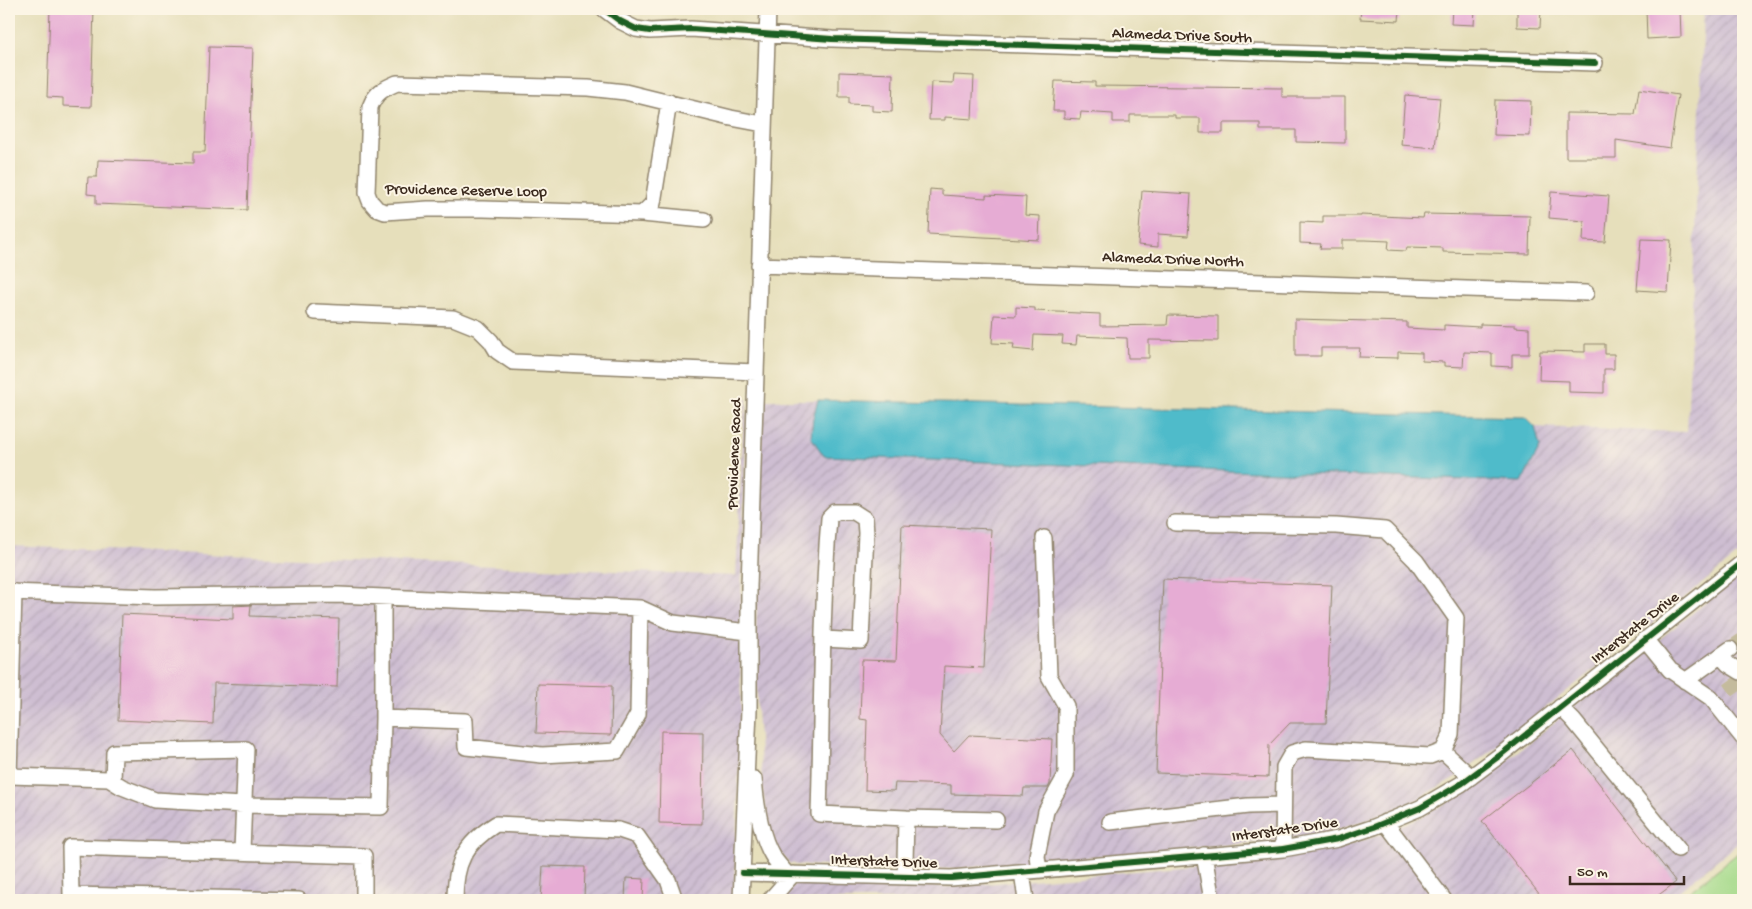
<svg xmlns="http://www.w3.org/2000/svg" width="1752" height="909" font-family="'Gochi Hand',sans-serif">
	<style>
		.industrial { fill: url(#industrial-furrows) }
		.grass { fill: #a6da8b; stroke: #708254 }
		.water { fill: #4fbbca; stroke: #457274 }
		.building { fill: #e6acd4 }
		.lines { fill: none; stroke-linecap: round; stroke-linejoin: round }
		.minor-tunnel { stroke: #c4bb9c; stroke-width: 15; stroke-dasharray: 15 8; stroke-linecap: butt }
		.minor-casing { stroke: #90846c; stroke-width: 18 }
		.minor { stroke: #fff; stroke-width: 15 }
		.cycleway-casing { stroke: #fcf5e5; stroke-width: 9 }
		.cycleway { stroke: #1b5e20; stroke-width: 6 }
		.labels { text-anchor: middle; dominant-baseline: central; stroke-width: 4; stroke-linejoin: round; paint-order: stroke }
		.street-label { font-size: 16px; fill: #3b2a1e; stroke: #fcf5e5 }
	</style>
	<defs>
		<pattern id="industrial-furrows" width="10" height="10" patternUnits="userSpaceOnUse" patternTransform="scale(1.25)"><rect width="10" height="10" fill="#cebed2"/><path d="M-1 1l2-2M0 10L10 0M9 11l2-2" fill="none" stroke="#b2a3b4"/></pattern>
	</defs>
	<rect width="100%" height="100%" fill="#fcf5e5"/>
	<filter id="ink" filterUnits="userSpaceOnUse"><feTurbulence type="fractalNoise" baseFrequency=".02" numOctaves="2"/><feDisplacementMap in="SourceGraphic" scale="10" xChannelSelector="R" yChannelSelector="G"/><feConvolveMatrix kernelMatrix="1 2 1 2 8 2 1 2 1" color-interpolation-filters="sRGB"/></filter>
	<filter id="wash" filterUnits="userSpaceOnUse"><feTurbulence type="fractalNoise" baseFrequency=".0096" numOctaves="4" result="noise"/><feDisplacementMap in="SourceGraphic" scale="20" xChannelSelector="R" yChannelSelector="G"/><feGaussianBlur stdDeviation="1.12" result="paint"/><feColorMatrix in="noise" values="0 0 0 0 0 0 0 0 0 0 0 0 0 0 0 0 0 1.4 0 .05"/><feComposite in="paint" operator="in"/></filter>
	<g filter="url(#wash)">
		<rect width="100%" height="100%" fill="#e6dfbb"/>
		<path class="industrial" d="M 1704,9 L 1743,9 L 1743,551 L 1494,749 L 1457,776 L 1417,800 L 1371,819 L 1336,830 L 1282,840 L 951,869 L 796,865 L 793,862 L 790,864 L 778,850 L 770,827 L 763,794 L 757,710 L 756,632 L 763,400 L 818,400 L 813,418 L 825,456 L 1522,482 L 1540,447 L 1535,427 L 1687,432 Z
			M 745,399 L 747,399 L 740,632 L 741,710 L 734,900 L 9,900 L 9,546 L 736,576 Z
			M 1743,573 L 1743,839 L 1668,900 L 781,900 L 796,883 L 952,887 L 1284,858 L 1340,847 L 1377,836 L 1423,816 L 1465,792 L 1503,763 Z"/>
		<path class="grass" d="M 1743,849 L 1743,900 L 1679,900 Z"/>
		<path class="water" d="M 818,400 L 1525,417 L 1535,427 L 1540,447 L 1522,482 L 824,456 L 811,437 L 813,418 Z"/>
		<g id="blocks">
			<path class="building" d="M 50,9 L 94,9 L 91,107 L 63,106 L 63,98 L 47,97 Z
				M 1361,9 L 1400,9 L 1399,21 L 1360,19 Z
				M 1452,9 L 1475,9 L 1474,25 L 1451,24 Z
				M 1517,9 L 1541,9 L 1540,28 L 1517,27 Z
				M 1646,9 L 1680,9 L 1681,37 L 1647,39 Z
				M 209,47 L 253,48 L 247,210 L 96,204 L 96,195 L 87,194 L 88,177 L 97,177 L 98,160 L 193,163 L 193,152 L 205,152 Z
				M 839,72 L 893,74 L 892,112 L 872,111 L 872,105 L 849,104 L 849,97 L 839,97 Z
				M 954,75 L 974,76 L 972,119 L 945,117 L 945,120 L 929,120 L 931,82 L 953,83 Z
				M 1055,81 L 1095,82 L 1095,86 L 1282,88 L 1282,97 L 1345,97 L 1345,143 L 1296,142 L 1296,130 L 1260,130 L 1260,123 L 1223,123 L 1223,133 L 1200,133 L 1200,118 L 1175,118 L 1175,115 L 1130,115 L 1130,122 L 1113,122 L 1113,114 L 1081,112 L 1080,119 L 1064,118 L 1064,111 L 1053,111 Z
				M 1639,89 L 1678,95 L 1670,148 L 1616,140 L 1616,158 L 1566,158 L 1566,113 L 1635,114 Z
				M 1405,95 L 1440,98 L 1435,148 L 1401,145 Z
				M 1495,100 L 1531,101 L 1530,136 L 1494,135 Z
				M 930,189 L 942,190 L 942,195 L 986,198 L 986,195 L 1026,197 L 1025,215 L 1040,216 L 1039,240 L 928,234 Z
				M 1142,191 L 1191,194 L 1188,236 L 1158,234 L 1158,247 L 1138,245 Z
				M 1551,192 L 1609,196 L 1605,242 L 1583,241 L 1584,221 L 1549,218 Z
				M 1424,214 L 1530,216 L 1529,254 L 1443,252 L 1443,248 L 1407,247 L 1406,251 L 1388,250 L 1389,241 L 1365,240 L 1342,240 L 1342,249 L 1320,249 L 1321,244 L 1300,243 L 1300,222 L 1323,223 L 1323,216 L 1361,216 L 1361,215 L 1423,218 Z
				M 1641,239 L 1671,240 L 1668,292 L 1637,290 Z
				M 1016,307 L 1035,308 L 1035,311 L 1100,314 L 1100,326 L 1167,325 L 1168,315 L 1218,316 L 1218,341 L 1149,340 L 1149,358 L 1128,358 L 1127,338 L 1077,336 L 1076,345 L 1062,344 L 1063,336 L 1034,335 L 1033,351 L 1013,349 L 1014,344 L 992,343 L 994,315 L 1016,316 Z
				M 1295,319 L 1407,322 L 1407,328 L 1444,330 L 1444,325 L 1480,327 L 1480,324 L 1515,325 L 1515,327 L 1529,328 L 1529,354 L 1512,354 L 1512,367 L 1492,366 L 1492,353 L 1464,352 L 1463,367 L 1444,366 L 1444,362 L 1422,361 L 1422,353 L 1398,352 L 1398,358 L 1359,357 L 1360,348 L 1321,348 L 1321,356 L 1295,356 Z
				M 1585,344 L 1605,344 L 1605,354 L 1614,354 L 1614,369 L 1604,369 L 1604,393 L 1569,392 L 1569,381 L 1539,380 L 1540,351 L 1585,352 Z
				M 902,525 L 991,529 L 984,668 L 944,666 L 940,735 L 954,751 L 969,735 L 1052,739 L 1050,784 L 1048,788 L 1024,788 L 1023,796 L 951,794 L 951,785 L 895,783 L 894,791 L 865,790 L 867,720 L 860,719 L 862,660 L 896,661 Z
				M 1163,579 L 1332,585 L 1326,723 L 1290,723 L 1269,745 L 1268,777 L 1156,773 Z
				M 251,605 L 250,616 L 339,619 L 337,687 L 214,683 L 213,724 L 118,720 L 122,614 L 233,619 L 233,606 Z
				M 538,684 L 612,686 L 611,735 L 536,733 Z
				M 661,731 L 703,732 L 702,824 L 659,823 Z
				M 1573,750 L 1676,882 L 1652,900 L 1544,900 L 1482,821 Z
				M 543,866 L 585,867 L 584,900 L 541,900 Z
				M 626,878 L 644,879 L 643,900 L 625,900 Z"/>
		</g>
	</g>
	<g filter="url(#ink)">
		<use href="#blocks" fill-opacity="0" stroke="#90846c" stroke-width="1"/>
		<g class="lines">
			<path class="minor-tunnel" d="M 1730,649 L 1743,640
				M 1730,680 L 1743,698"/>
			<defs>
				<path id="minor" d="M 604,9 L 620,21 L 636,29 L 650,31 L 691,29 L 832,39 L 1595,63
					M 669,102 L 653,203 L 642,214 L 483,209 L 428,209 L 385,212 L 377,209 L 370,201 L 367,193 L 370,107 C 376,92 383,89 397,83 L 588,88 L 625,92 L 731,118 L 763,124
					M 642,214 L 704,220
					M 759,265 L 1586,293
					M 315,312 L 453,318 L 478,328 L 491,341 L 497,351 L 513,362 L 756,372
					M 1175,523 L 1336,526 L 1385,530 L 1416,561 L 1456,618 L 1451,734 L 1443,751 L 1430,756 L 1306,749 L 1292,753 L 1284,767 L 1283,849
					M 9,592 L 155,597 L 338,595 L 640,608 L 673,623 L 748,632
					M 14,592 L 9,776 L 109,779 L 122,787 L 155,800 L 243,805 L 381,807 L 383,718 L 465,721 L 466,747 L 542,755 L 617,751 L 638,714 L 640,608
					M 824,639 L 861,641 L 866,533 L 865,519 L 854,512 L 835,512 L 829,518 C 821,617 822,716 819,814 L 906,818 L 905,863 L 906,877
					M 1645,639 L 1670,670 L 1711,698 L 1743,738
					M 1721,656 L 1728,664 L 1741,672
					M 1685,681 L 1730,649
					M 1560,707 L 1573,720 L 1678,849
					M 383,718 L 383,597
					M 1443,751 L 1471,777
					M 754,779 C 756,802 760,835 772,855 C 776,862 782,868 787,874
					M 113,781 L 114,752 L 246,749 L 242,851
					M 906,818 L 996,820
					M 1110,822 L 1248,806 L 1283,805
					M 1385,822 L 1444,900
					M 1204,855 L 1212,900
					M 1039,870 L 1037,856 L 1046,811 L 1066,775 L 1066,706 L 1049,676 L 1044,538
					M 1022,872 L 1026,900
					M 742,873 L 951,878 L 1283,849 L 1338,839 L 1374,827 L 1420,808 L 1461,784 L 1499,756 L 1743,562
					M 299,900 L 71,895 L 70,847 L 364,856 L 364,900
					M 455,900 C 455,863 464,844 496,824 L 619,830 L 637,836 L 668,880 L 675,900
					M 741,900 L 749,710 L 749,587 L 768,9
					M 770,900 L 793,874"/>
			</defs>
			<use href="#minor" class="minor-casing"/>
			<use href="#minor" class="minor"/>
			<defs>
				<path id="cycleway" d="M 604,9 L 620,21 L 636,29 L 650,31 L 691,29 L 832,39 L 1595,63
					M 742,873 L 951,878 L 1283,849 L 1338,839 L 1374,827 L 1420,808 L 1461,784 L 1499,756 L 1743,562"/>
			</defs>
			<use href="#cycleway" class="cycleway-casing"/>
			<use href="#cycleway" class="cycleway"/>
		</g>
	</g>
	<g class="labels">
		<g class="street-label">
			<text transform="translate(1182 37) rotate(2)">Alameda Drive South</text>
			<text transform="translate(466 192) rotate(1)">Providence Reserve Loop</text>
			<text transform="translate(1173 261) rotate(2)">Alameda Drive North</text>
			<text transform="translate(736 454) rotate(-88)">Providence Road</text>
			<text transform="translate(1636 629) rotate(-38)">Interstate Drive</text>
			<text transform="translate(1285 831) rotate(-8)">Interstate Drive</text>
			<text transform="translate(884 863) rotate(2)">Interstate Drive</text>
		</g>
	</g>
	<rect width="1752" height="909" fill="none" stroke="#fcf5e5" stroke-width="30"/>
	<path d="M1570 876v8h114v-8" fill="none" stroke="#3b2a1e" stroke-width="2.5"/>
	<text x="1577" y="876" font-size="15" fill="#3b2a1e" stroke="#fcf5e5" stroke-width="4" paint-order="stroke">50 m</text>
</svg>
